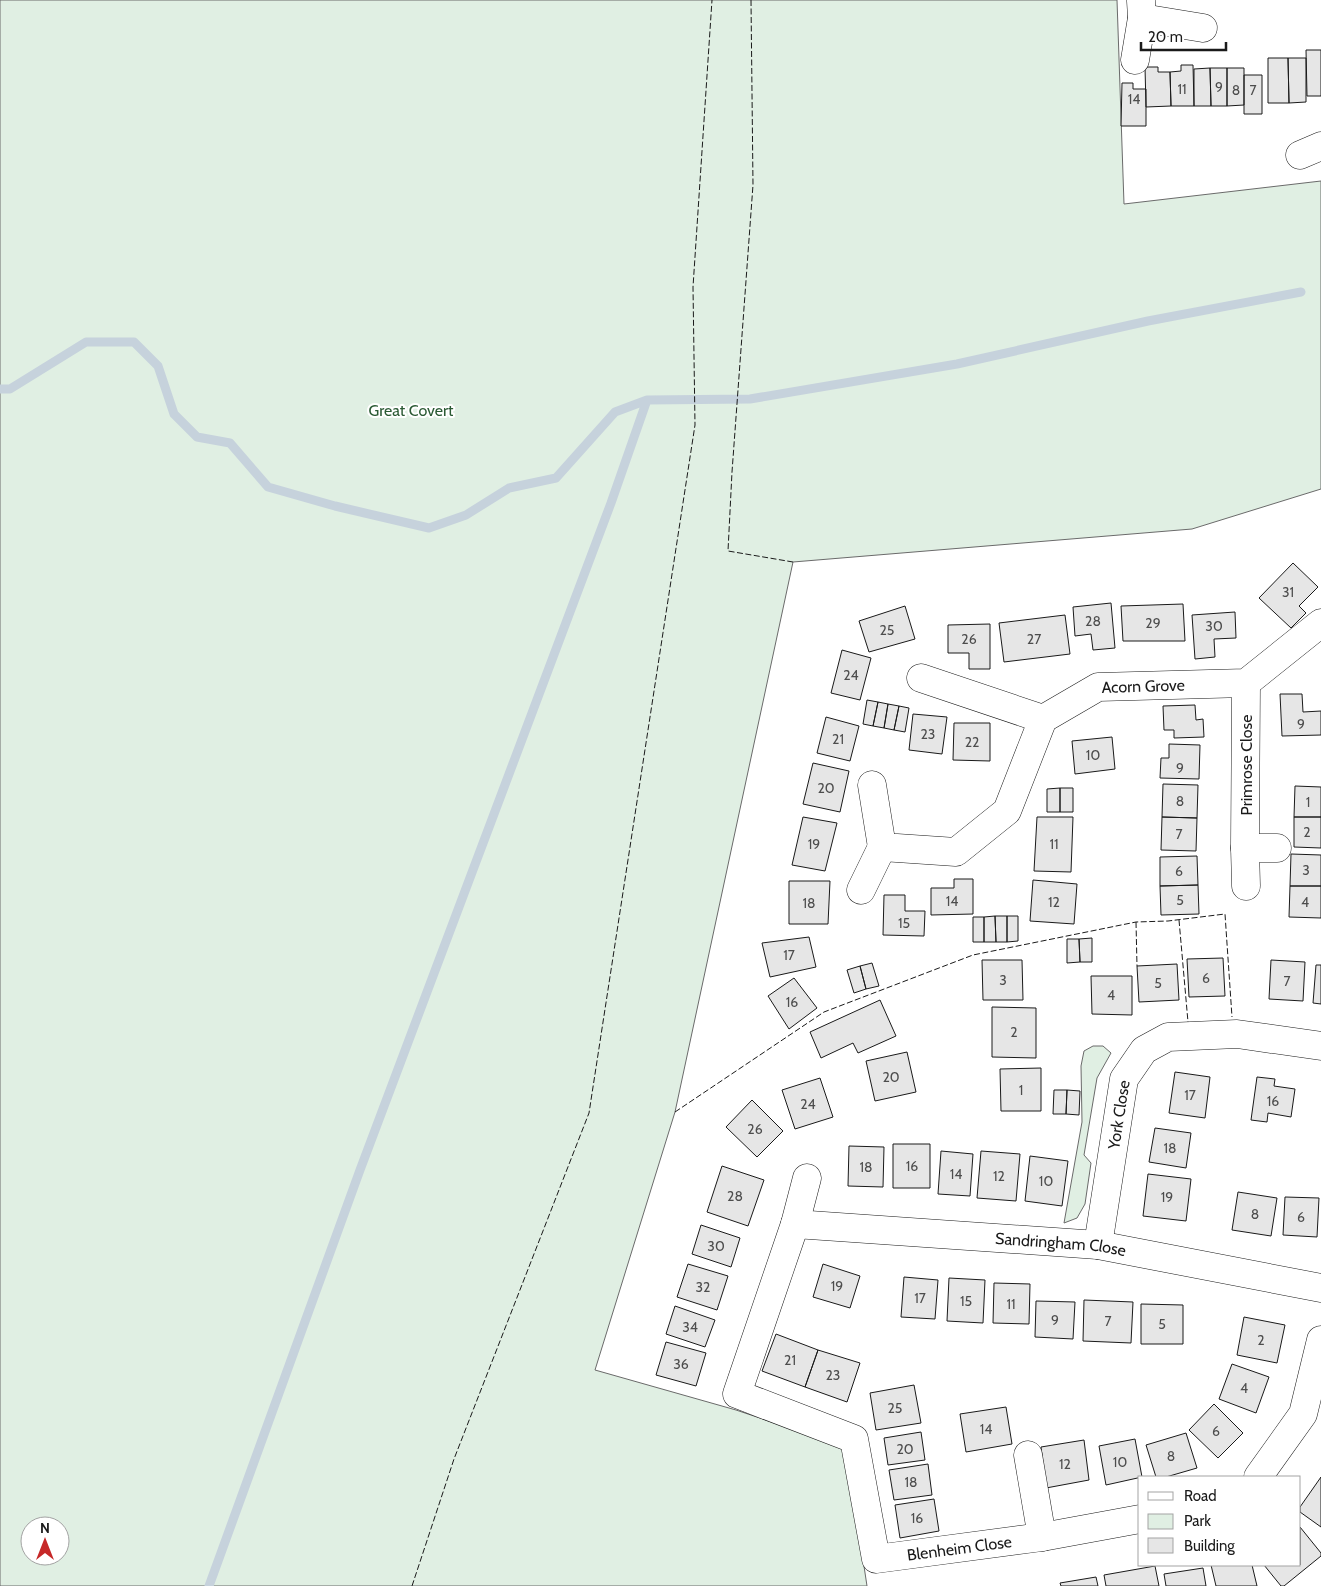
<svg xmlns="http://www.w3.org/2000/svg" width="1321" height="1586" font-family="Cabin,sans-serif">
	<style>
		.green { fill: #e0efe3; stroke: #6a6a6a; fill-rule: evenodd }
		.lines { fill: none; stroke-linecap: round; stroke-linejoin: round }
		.stream { stroke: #c6d2dc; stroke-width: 9 }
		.building { fill: #e6e6e6; stroke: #1a1a1a }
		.minor-casing { stroke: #1a1a1a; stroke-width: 29 }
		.minor { stroke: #fff; stroke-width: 28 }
		.fence { stroke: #1a1a1a; stroke-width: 1; stroke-dasharray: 6 2.5; stroke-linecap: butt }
		.labels { text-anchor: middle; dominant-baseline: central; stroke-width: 4; stroke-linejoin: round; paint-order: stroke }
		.number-label { font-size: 14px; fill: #4d4d4d }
		.park-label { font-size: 16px; fill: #2b5a34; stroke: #fff }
		.street-label { font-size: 16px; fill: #1a1a1a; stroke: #fff }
	</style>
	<rect width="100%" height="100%" fill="#fff"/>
	<path class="green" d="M 0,0 L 1117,0 L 1124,204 L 1321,181 L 1321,489 L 1192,529 L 793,562 L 675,1112 L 595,1370 L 736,1410 L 846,1447 L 867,1586 L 0,1586 ZM 30,1526 L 60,1526 L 60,1556 L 30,1556 Z
		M 1093,1046 L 1103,1046 L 1111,1053 L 1097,1078 L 1084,1155 L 1091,1163 L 1085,1204 L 1077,1218 L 1064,1223 L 1082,1122 L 1081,1066 L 1084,1051 Z"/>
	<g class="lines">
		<path class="stream" d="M 0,389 L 10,389 L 86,342 L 134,342 L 158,366 L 174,414 L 197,437 L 230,443 L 268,487 L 335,506 L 429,528 L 466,515 L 509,488 L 556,478 L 615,412 L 647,400 L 750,399 L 957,364 L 1148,321 L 1301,292
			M 209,1586 L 360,1170 L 611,503 L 647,400"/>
	</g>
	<path class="building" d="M 1306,50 L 1321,50 L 1321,96 L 1307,96 Z
		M 1268,58 L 1288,58 L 1289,103 L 1268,103 Z
		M 1288,58 L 1306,58 L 1306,102 L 1289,103 Z
		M 1181,65 L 1193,65 L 1194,106 L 1171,106 L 1170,72 L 1181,71 Z
		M 1145,67 L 1158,67 L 1158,72 L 1170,72 L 1171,106 L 1146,107 Z
		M 1210,68 L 1211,106 L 1194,106 L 1194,69 Z
		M 1210,68 L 1227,68 L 1227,106 L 1211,106 Z
		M 1227,68 L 1244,68 L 1244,105 L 1227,106 Z
		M 1244,75 L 1262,75 L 1262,114 L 1244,114 Z
		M 1122,83 L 1133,83 L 1133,89 L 1146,89 L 1146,126 L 1121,126 Z
		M 1293,563 L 1318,587 L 1299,606 L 1306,613 L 1291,628 L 1259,598 Z
		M 1111,603 L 1115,648 L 1093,650 L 1091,634 L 1075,636 L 1073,607 Z
		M 1183,604 L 1185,641 L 1123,641 L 1121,606 Z
		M 905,606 L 915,639 L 869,652 L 859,621 Z
		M 1235,612 L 1236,638 L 1214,639 L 1215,657 L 1195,659 L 1192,615 Z
		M 1065,615 L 1070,654 L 1004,662 L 999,623 Z
		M 990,624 L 990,669 L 969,669 L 969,653 L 948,653 L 948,625 Z
		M 842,650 L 871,658 L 860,700 L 831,693 Z
		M 1280,694 L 1302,694 L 1303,712 L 1321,711 L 1321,735 L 1282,736 Z
		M 867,700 L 878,702 L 873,726 L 863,724 Z
		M 878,702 L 888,704 L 884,728 L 873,726 Z
		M 888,704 L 899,706 L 894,730 L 884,728 Z
		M 1195,705 L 1196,720 L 1203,719 L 1204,737 L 1174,738 L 1174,730 L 1164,730 L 1163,706 Z
		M 899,706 L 909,708 L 905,732 L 894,730 Z
		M 913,714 L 947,717 L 942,754 L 909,750 Z
		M 826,717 L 859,726 L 850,761 L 817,753 Z
		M 954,723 L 990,723 L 990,761 L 953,760 Z
		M 1112,737 L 1115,769 L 1075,774 L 1072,741 Z
		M 1169,744 L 1200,745 L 1199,779 L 1160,778 L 1161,758 L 1169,758 Z
		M 813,763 L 849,771 L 840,812 L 803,804 Z
		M 1163,784 L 1198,785 L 1197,818 L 1162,817 Z
		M 1295,786 L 1321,787 L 1321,817 L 1294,817 Z
		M 1060,788 L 1073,788 L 1073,812 L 1060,812 Z
		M 1060,788 L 1060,812 L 1047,812 L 1047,789 Z
		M 803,817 L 837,823 L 825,871 L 792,865 Z
		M 1037,817 L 1073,817 L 1071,872 L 1034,871 Z
		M 1162,817 L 1197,818 L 1196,851 L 1161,850 Z
		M 1294,817 L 1321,817 L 1321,848 L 1294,847 Z
		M 1291,854 L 1321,855 L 1321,886 L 1290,886 Z
		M 1197,856 L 1198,885 L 1160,886 L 1160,857 Z
		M 954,879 L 973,879 L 973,914 L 931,915 L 931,888 L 954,888 Z
		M 1033,880 L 1077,884 L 1074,924 L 1030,921 Z
		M 789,881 L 830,881 L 828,924 L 789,924 Z
		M 1198,885 L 1199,914 L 1161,915 L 1160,886 Z
		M 1290,886 L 1321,886 L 1321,918 L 1289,917 Z
		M 884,895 L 905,895 L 905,911 L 925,911 L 924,936 L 883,935 Z
		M 995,916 L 996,942 L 984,942 L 984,917 Z
		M 995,916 L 1007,916 L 1007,942 L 996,942 Z
		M 1007,916 L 1018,916 L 1018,941 L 1007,942 Z
		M 973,917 L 984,917 L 984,942 L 973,942 Z
		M 809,937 L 816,967 L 770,977 L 762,943 Z
		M 1092,938 L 1092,962 L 1080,962 L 1079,939 Z
		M 1067,939 L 1079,939 L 1080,962 L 1067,963 Z
		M 1223,958 L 1225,996 L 1189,997 L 1187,959 Z
		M 982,960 L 1022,960 L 1023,1000 L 983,1000 Z
		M 1271,960 L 1305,962 L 1303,1001 L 1269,999 Z
		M 872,963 L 879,986 L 866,989 L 860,966 Z
		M 1177,964 L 1179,1000 L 1139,1002 L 1137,966 Z
		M 1316,965 L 1321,965 L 1321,1004 L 1313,1003 Z
		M 860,966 L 866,989 L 854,993 L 847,970 Z
		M 1091,976 L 1132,976 L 1132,1015 L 1092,1014 Z
		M 794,978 L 817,1008 L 789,1029 L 768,996 Z
		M 880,1000 L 896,1036 L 858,1053 L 853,1043 L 821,1058 L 810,1032 Z
		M 992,1007 L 1036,1008 L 1036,1058 L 992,1057 Z
		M 907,1052 L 916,1092 L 875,1101 L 866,1061 Z
		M 1041,1068 L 1041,1111 L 1001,1111 L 1000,1069 Z
		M 1175,1072 L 1210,1077 L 1205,1118 L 1169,1113 Z
		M 1257,1077 L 1275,1079 L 1274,1086 L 1295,1089 L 1291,1117 L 1268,1113 L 1267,1122 L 1251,1120 Z
		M 820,1078 L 833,1117 L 795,1129 L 782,1090 Z
		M 1054,1090 L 1067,1090 L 1066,1114 L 1053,1114 Z
		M 1067,1090 L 1080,1091 L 1079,1115 L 1066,1114 Z
		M 752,1100 L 783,1131 L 757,1157 L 726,1127 Z
		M 1155,1128 L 1191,1133 L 1186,1168 L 1149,1162 Z
		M 893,1144 L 930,1144 L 930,1188 L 893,1188 Z
		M 849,1146 L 884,1147 L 883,1187 L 848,1186 Z
		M 941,1151 L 973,1154 L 970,1196 L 938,1194 Z
		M 981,1151 L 1020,1154 L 1016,1201 L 977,1198 Z
		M 1030,1156 L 1068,1161 L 1062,1206 L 1025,1201 Z
		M 722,1166 L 764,1180 L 748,1226 L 707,1212 Z
		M 1148,1174 L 1191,1179 L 1186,1221 L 1143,1216 Z
		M 1238,1192 L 1277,1198 L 1271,1236 L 1232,1230 Z
		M 1285,1197 L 1319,1198 L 1317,1237 L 1283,1235 Z
		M 701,1225 L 740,1238 L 731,1267 L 692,1254 Z
		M 688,1264 L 728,1276 L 717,1310 L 677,1297 Z
		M 823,1264 L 860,1276 L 850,1308 L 813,1297 Z
		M 904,1277 L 938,1280 L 935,1319 L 901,1317 Z
		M 949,1278 L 985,1280 L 983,1323 L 947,1321 Z
		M 994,1283 L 1030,1284 L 1029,1324 L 993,1323 Z
		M 1084,1300 L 1133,1302 L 1131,1343 L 1083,1341 Z
		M 1036,1301 L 1075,1302 L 1073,1339 L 1035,1337 Z
		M 1141,1304 L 1183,1305 L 1183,1344 L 1141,1344 Z
		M 675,1306 L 715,1320 L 705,1347 L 666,1334 Z
		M 1244,1317 L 1285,1325 L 1277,1363 L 1237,1355 Z
		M 776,1334 L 818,1350 L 805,1387 L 762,1371 Z
		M 666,1342 L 706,1353 L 696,1386 L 656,1375 Z
		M 818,1350 L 860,1363 L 847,1402 L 805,1387 Z
		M 1232,1364 L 1269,1377 L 1256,1413 L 1219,1399 Z
		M 914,1385 L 921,1423 L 876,1430 L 870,1393 Z
		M 1214,1404 L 1243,1433 L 1218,1458 L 1189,1430 Z
		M 1006,1407 L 1012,1444 L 966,1452 L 960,1414 Z
		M 921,1432 L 925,1460 L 888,1465 L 884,1438 Z
		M 1186,1433 L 1197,1468 L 1166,1477 L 1156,1477 L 1146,1445 Z
		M 1135,1439 L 1142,1477 L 1106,1485 L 1099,1446 Z
		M 1084,1440 L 1089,1480 L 1046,1488 L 1041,1447 Z
		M 928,1464 L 932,1495 L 894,1500 L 889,1470 Z
		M 1321,1477 L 1321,1527 L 1300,1512 L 1300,1507 Z
		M 934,1499 L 939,1531 L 900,1538 L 895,1505 Z
		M 1300,1527 L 1321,1553 L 1321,1556 L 1284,1586 L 1281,1586 L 1264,1565 L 1300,1565 Z
		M 1211,1565 L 1252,1565 L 1257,1586 L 1216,1586 Z
		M 1155,1566 L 1159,1586 L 1106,1586 L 1104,1575 Z
		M 1203,1568 L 1206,1586 L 1166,1586 L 1164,1574 Z
		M 1096,1577 L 1098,1586 L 1061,1586 L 1060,1583 Z"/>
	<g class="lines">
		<defs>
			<g id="minor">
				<path d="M 1142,18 L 1203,28"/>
				<path d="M 1135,60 L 1142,18 L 1141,1"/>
				<path d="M 1300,155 L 1321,146"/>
				<path d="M 921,678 L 1043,719"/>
				<path d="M 1246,683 L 1245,848 L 1277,848"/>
				<path id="s1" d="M 872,785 L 882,847 L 956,852 L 1007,811 L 1043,719 L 1098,687 L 1246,683 L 1321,623"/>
				<path d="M 1245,848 L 1246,886"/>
				<path d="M 861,890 L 882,847"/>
				<path id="s2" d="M 807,1178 L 795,1224 L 1098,1245 L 1321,1288"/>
				<path id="s3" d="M 795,1224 L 737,1394 L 854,1439 L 876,1559 L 1042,1537 L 1140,1519"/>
				<path id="s4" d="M 1098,1245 L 1124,1079 L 1144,1050 L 1168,1037 L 1237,1034 L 1321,1046"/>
				<path d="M 1028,1455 L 1042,1537"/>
				<path d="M 1258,1477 L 1303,1414 L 1321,1340"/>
			</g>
		</defs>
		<use href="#minor" class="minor-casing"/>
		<use href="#minor" class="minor"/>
		<path class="fence" d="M 751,0 L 753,185 L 732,472 L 728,551 L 793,562
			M 1179,920 L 1188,1022
			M 1136,922 L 1137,966
			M 675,1112 L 824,1012 L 973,955 L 1136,922 L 1168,921 L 1225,914 L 1232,1017
			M 412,1586 L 454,1459 L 589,1113 L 695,425 L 693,287 L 712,0"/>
	</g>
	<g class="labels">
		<g class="number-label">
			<text x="1219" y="87">9</text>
			<text x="1182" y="89">11</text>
			<text x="1236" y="90">8</text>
			<text x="1253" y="90">7</text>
			<text x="1134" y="99">14</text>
			<text x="1288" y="592">31</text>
			<text x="1093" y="621">28</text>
			<text x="1153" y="623">29</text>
			<text x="1214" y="626">30</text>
			<text x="887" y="630">25</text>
			<text x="969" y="639">26</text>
			<text x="1034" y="639">27</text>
			<text x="851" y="675">24</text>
			<text x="1301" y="724">9</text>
			<text x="928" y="734">23</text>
			<text x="838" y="739">21</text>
			<text x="972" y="742">22</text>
			<text x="1093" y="755">10</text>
			<text x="1180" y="768">9</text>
			<text x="826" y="788">20</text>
			<text x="1180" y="801">8</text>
			<text x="1308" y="802">1</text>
			<text x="1307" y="832">2</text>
			<text x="1179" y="834">7</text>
			<text x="814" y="844">19</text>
			<text x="1054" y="844">11</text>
			<text x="1306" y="870">3</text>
			<text x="1179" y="871">6</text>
			<text x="1180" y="900">5</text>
			<text x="952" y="901">14</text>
			<text x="1054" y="902">12</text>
			<text x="1305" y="902">4</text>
			<text x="809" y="903">18</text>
			<text x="904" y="923">15</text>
			<text x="789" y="955">17</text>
			<text x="1206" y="978">6</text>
			<text x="1003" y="980">3</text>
			<text x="1287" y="981">7</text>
			<text x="1158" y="983">5</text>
			<text x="1111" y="995">4</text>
			<text x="792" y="1002">16</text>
			<text x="1014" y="1032">2</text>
			<text x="891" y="1077">20</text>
			<text x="1021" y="1090">1</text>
			<text x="1190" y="1095">17</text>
			<text x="1273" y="1101">16</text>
			<text x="808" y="1104">24</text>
			<text x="755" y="1129">26</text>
			<text x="1170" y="1148">18</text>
			<text x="912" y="1166">16</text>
			<text x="866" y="1167">18</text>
			<text x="956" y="1174">14</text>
			<text x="999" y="1176">12</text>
			<text x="1046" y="1181">10</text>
			<text x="735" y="1196">28</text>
			<text x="1167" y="1197">19</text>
			<text x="1255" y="1214">8</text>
			<text x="1301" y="1217">6</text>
			<text x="716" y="1246">30</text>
			<text x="837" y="1286">19</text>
			<text x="703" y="1287">32</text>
			<text x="920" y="1298">17</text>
			<text x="966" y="1301">15</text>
			<text x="1011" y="1304">11</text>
			<text x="1055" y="1320">9</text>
			<text x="1108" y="1321">7</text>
			<text x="1162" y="1324">5</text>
			<text x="690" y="1327">34</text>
			<text x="1261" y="1340">2</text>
			<text x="790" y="1360">21</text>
			<text x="681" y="1364">36</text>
			<text x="833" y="1375">23</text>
			<text x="1244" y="1388">4</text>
			<text x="895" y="1408">25</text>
			<text x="986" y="1429">14</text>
			<text x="1216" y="1431">6</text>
			<text x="905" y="1449">20</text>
			<text x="1171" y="1456">8</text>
			<text x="1120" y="1462">10</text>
			<text x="1065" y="1464">12</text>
			<text x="911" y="1482">18</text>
			<text x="917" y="1518">16</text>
		</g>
		<g class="park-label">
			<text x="411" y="410">Great Covert</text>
		</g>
		<g class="street-label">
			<text stroke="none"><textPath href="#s1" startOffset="410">Acorn Grove</textPath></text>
			<text transform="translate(1246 765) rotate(-90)">Primrose Close</text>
			<text stroke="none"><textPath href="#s4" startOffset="132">York Close</textPath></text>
			<text stroke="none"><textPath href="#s2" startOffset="314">Sandringham Close</textPath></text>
			<text stroke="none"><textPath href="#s3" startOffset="511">Blenheim Close</textPath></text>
		</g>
	</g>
	<rect x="1138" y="1476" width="162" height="90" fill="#ffffff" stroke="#a3a3a3"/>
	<rect x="1148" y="1492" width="25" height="8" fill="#ffffff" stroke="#a3a3a3"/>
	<text x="1184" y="1501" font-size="15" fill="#1a1a1a">Road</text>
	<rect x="1148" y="1514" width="25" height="15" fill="#e0efe3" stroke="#a3a3a3"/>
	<text x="1184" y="1526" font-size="15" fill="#1a1a1a">Park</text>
	<rect x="1148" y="1538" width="25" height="15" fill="#e6e6e6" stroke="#a3a3a3"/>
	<text x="1184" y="1551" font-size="15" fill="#1a1a1a">Building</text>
	<g transform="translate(45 1541)"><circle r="24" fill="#ffffff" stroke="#a3a3a3"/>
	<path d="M0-4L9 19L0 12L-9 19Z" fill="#c62828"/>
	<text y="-8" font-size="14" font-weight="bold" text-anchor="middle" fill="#1a1a1a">N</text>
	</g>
	<path d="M1141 42v8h85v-8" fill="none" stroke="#1a1a1a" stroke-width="2.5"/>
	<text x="1148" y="42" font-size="15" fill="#1a1a1a" stroke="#ffffff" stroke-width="4" paint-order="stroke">20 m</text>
</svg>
